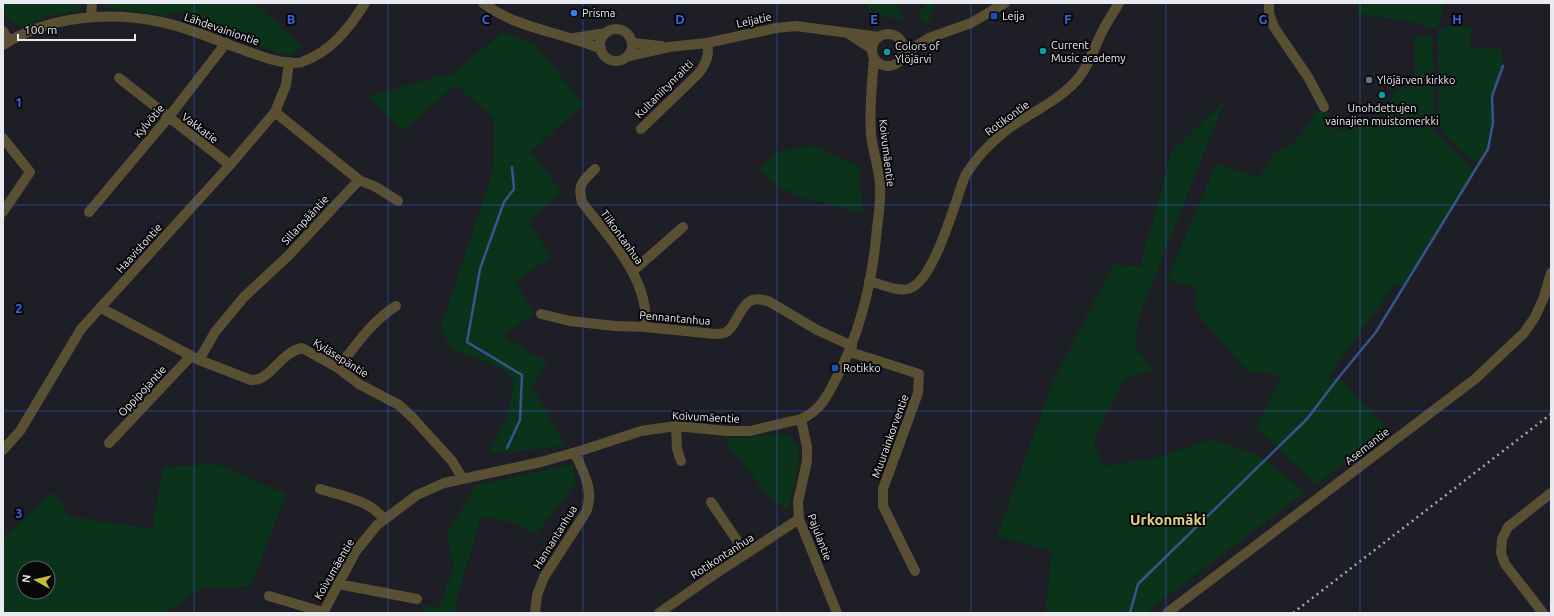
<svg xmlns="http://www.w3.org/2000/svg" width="1554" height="616" font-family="Ubuntu,sans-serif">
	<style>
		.green { fill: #0a331a; fill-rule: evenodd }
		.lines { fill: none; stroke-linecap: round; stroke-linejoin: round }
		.stream { stroke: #36558e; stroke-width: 2.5 }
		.minor { stroke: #595033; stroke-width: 10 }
		.rail { stroke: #a8a9af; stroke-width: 2.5; stroke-dasharray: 2 4; stroke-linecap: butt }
		.grid { fill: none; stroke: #3c65dc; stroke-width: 1; stroke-opacity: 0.55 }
		.shop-dot { fill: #3f7fe0; stroke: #08080b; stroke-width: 1.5 }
		.transit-dot { fill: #1a4fb4; stroke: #08080b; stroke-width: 1.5 }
		.culture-dot { fill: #0f9aa8; stroke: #08080b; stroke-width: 1.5 }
		.worship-dot { fill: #6b7280; stroke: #08080b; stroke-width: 1.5 }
		.labels { text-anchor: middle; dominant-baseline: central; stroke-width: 4; stroke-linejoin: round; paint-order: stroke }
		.poi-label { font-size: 11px; fill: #e9eaf0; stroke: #08080b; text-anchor: start }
		.street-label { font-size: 11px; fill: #e9eaf0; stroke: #08080b }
		.district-label { font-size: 15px; font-weight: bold; fill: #dfd485; stroke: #08080b }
		.grid-label { font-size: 13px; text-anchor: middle; font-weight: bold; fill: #3c65dc; stroke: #08080b; stroke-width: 4; stroke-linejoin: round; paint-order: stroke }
	</style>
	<rect width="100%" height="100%" fill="#1d1e26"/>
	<path class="green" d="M 3,3 L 82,3 L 82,7 L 76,11 L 49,16 L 22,27 C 10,23 3,16 3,3 Z
		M 103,3 L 255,3 L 303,47 L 289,56 L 213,30 L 179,10 L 166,16 L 149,13 L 103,7 Z
		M 868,3 L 897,3 L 904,19 L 903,21 L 870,11 L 867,7 Z
		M 923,3 L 935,3 L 927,27 L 917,12 L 925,8 Z
		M 1358,3 L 1444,3 L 1437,29 L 1403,20 L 1357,14 Z
		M 1450,26 L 1471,26 L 1471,48 L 1501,49 L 1503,66 L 1492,96 L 1493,123 L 1488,149 L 1478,164 C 1462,151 1445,141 1439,121 L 1438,31 Z
		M 502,32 L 535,44 L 583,104 L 531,152 L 562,192 L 528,221 L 551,257 L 516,282 L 534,314 L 503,336 L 547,362 L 532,387 L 566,446 L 488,454 L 507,418 L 514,382 L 505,369 L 450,349 L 441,327 L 493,171 L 494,119 L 456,85 L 403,131 L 368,96 L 455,73 Z
		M 1414,36 L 1432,36 L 1434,131 L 1475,171 L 1403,288 L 1395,284 L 1327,379 L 1339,377 L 1388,430 L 1316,485 L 1256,428 L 1281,376 L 1247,371 L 1197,313 L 1195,287 L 1167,280 L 1216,164 L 1260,177 L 1273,154 L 1293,143 L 1304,131 L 1317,111 L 1329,112 L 1330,129 L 1352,130 L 1359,118 L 1387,119 C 1387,106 1389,98 1398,88 L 1415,88 Z
		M 1225,100 L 1138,319 L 1135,346 L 1154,370 L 1124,379 L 1093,441 L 1103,466 L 1148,460 L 1212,439 L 1260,456 L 1305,492 L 1145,613 L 1045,613 L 1052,551 L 997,536 L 1052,384 L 1113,264 L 1140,267 L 1172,151 Z
		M 812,145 L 859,166 L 863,213 L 800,197 L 772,183 L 759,170 L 775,153 Z
		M 776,434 C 785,435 794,437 798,446 C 803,457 791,497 787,510 L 765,492 L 723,438 L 742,438 Z
		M 218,464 L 286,494 L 251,586 L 202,588 L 165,613 L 3,613 L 3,538 L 53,492 L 69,516 L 152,529 L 163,467 ZM 24,568 L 48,568 L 48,592 L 24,592 Z
		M 573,464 L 576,484 L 536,534 L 511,522 L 481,517 L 455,605 L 457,613 L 423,613 L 423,606 L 439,607 L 454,566 L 447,534 L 476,485 Z"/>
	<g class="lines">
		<path class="stream" d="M 507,448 L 520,420 L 522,375 L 467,342 L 480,269 L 504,202 L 514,189 L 512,167
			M 1130,613 L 1138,584 L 1307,419 L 1339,377 L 1376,332 L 1488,149 L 1493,123 L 1492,96 L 1503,66"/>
		<path class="minor" d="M 483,3 C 517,29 562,32 601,49
			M 1269,3 L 1269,13 L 1274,27 L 1308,77 L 1324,107
			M 91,17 L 92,3
			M600 45a16 16 0 1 1 32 0a16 16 0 1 1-32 0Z
			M 3,31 L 9,41
			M 849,34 L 872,49
			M872 50a16 16 0 1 1 32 0a16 16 0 1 1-32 0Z
			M 574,38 L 606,33
			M 633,43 L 661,46
			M 3,45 C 48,16 109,11 161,22 C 186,27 211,38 235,47 C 253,53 284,67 302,62 C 331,52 350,27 365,3
			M 903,54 L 929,38 L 971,23 L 1005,3
			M 629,56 L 669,47 L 707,43 L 776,28 L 796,26 L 879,37
			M 119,78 L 230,165
			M 641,129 L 698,74 C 706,64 710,55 707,43
			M 3,138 L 30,172 L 3,212
			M 595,169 C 583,181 577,184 582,202 C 608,237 651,280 645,327
			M 359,180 L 376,187 L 398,201
			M 89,212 L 168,118 L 226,43
			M 633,271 L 683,227
			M 869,281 C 881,284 897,292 908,289 C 934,283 955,201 965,176 C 977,156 995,138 1015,124 C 1035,111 1058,100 1075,82 C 1088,68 1094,48 1102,32 C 1107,22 1114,12 1119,3
			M 101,308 L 199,360 L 251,380 C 271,381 279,353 302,348 L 338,368 L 359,384 L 399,405 L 413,418 L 452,461 L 463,479
			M 541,314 L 570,321 L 615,326 L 645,327 L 715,334 C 717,334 721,334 724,333 C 728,332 731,328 733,325 C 744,307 747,293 770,302 L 817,330 L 852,346
			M 850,352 L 919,374 L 918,393 L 883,489 L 883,506 L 915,571
			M 199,360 L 215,332 L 244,297 L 289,255 L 359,180 L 275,112
			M 338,368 C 357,344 370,323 396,306
			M 801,419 L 807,447 L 807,461 L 798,502 L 799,519 L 837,613
			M 676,426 L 677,449 L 681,461
			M 109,443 L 191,356
			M 3,450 L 20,431 L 81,329 L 230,165 L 275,112 L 286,85 L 289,62
			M 320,489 C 342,496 369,500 384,519
			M 711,502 L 746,554
			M 338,584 L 417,599
			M 269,596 L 323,612
			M 323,613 L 356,551 L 377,525 L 417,495 L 444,483 L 541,462 L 583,450 L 641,431 L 676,426 L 727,431 L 750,431 L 801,419 C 823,410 830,390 840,371 C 862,326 873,277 877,228 C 879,214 881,199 880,185 C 879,168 873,152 871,135 C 869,109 872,84 874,59
			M 535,613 L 537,595 L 544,577 L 586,512 C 595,491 583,472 575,453
			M 659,613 L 715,574 L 799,519
			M 1167,613 L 1475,379 L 1524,333 L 1535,317 L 1544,297 L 1551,273
			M 1543,613 L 1505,564 L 1501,553 L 1502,539 L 1508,527 L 1551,493"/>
		<path class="rail" d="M 1293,613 L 1551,414"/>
	</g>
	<path class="grid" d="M 194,3 L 194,613M 388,3 L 388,613M 583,3 L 583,613M 777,3 L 777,613M 971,3 L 971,613M 1166,3 L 1166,613M 1360,3 L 1360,613M 3,205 L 1551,205M 3,411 L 1551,411"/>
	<circle class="shop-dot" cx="574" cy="13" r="4"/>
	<g class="transit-dot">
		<rect x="990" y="12" width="8" height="8" rx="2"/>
		<rect x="831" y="364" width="8" height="8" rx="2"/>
	</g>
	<g class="culture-dot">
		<circle cx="1043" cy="51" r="4"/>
		<circle cx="887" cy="52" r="4"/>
		<circle cx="1382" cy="95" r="4"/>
	</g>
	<circle class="worship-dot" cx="1369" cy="80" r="4"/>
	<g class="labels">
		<g class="poi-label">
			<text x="582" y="13">Prisma</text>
			<text x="1002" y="16">Leija</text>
			<text x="1051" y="45">Current<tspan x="1051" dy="13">Music academy</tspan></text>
			<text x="895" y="46">Colors of<tspan x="895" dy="13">Ylöjärvi</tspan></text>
			<text x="1377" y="80">Ylöjärven kirkko</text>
			<text x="1382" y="108" text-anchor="middle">Unohdettujen<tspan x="1382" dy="13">vainajien muistomerkki</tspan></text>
			<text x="843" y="368">Rotikko</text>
		</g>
		<g class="street-label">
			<text transform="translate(754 20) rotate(-12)">Leijatie</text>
			<text transform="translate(222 29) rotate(19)">Lähdevainiontie</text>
			<text transform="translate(664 89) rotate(-45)">Kultaniitynraitti</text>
			<text transform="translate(1007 118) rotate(-36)">Rotikontie</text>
			<text transform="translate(149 121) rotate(-50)">Kylvötie</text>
			<text transform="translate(200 128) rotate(37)">Vakkatie</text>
			<text transform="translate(887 153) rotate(83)">Koivumäentie</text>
			<text transform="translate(305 220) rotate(-47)">Sillanpääntie</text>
			<text transform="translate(622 237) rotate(54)">Tiikontanhua</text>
			<text transform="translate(139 248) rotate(-48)">Haavistontie</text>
			<text transform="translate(675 318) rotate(5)">Pennantanhua</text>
			<text transform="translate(341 358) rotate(32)">Kyläsepäntie</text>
			<text transform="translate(142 391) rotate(-47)">Oppipojantie</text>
			<text transform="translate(706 417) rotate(3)">Koivumäentie</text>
			<text transform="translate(890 436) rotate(-70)">Muurainkorventie</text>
			<text transform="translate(1367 446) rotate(-38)">Asemantie</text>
			<text transform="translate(555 537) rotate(-58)">Hannantanhua</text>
			<text transform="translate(820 537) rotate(69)">Pajulantie</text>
			<text transform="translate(722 556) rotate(-33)">Rotikontanhua</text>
			<text transform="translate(334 569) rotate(-60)">Koivumäentie</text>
		</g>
		<g class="district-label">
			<text x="1168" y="519">Urkonmäki</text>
		</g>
	</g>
	<g class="grid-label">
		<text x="291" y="24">B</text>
		<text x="486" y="24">C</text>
		<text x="680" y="24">D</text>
		<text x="874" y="24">E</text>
		<text x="1068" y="24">F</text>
		<text x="1263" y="24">G</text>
		<text x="1457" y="24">H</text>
		<text x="19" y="107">1</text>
		<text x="19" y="313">2</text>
		<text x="19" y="518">3</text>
	</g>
	<rect width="1554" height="616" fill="none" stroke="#e9eaf0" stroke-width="8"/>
	<g transform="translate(36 580) rotate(278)"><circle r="19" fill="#08080b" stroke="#626267"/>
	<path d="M0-3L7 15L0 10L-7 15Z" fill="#cbba39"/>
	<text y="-6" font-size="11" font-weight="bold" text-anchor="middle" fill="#e9eaf0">N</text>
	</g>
	<path d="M18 34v6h117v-6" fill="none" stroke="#e9eaf0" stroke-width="2"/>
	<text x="24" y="34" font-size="12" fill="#e9eaf0" stroke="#08080b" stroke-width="3" paint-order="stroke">100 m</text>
</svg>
